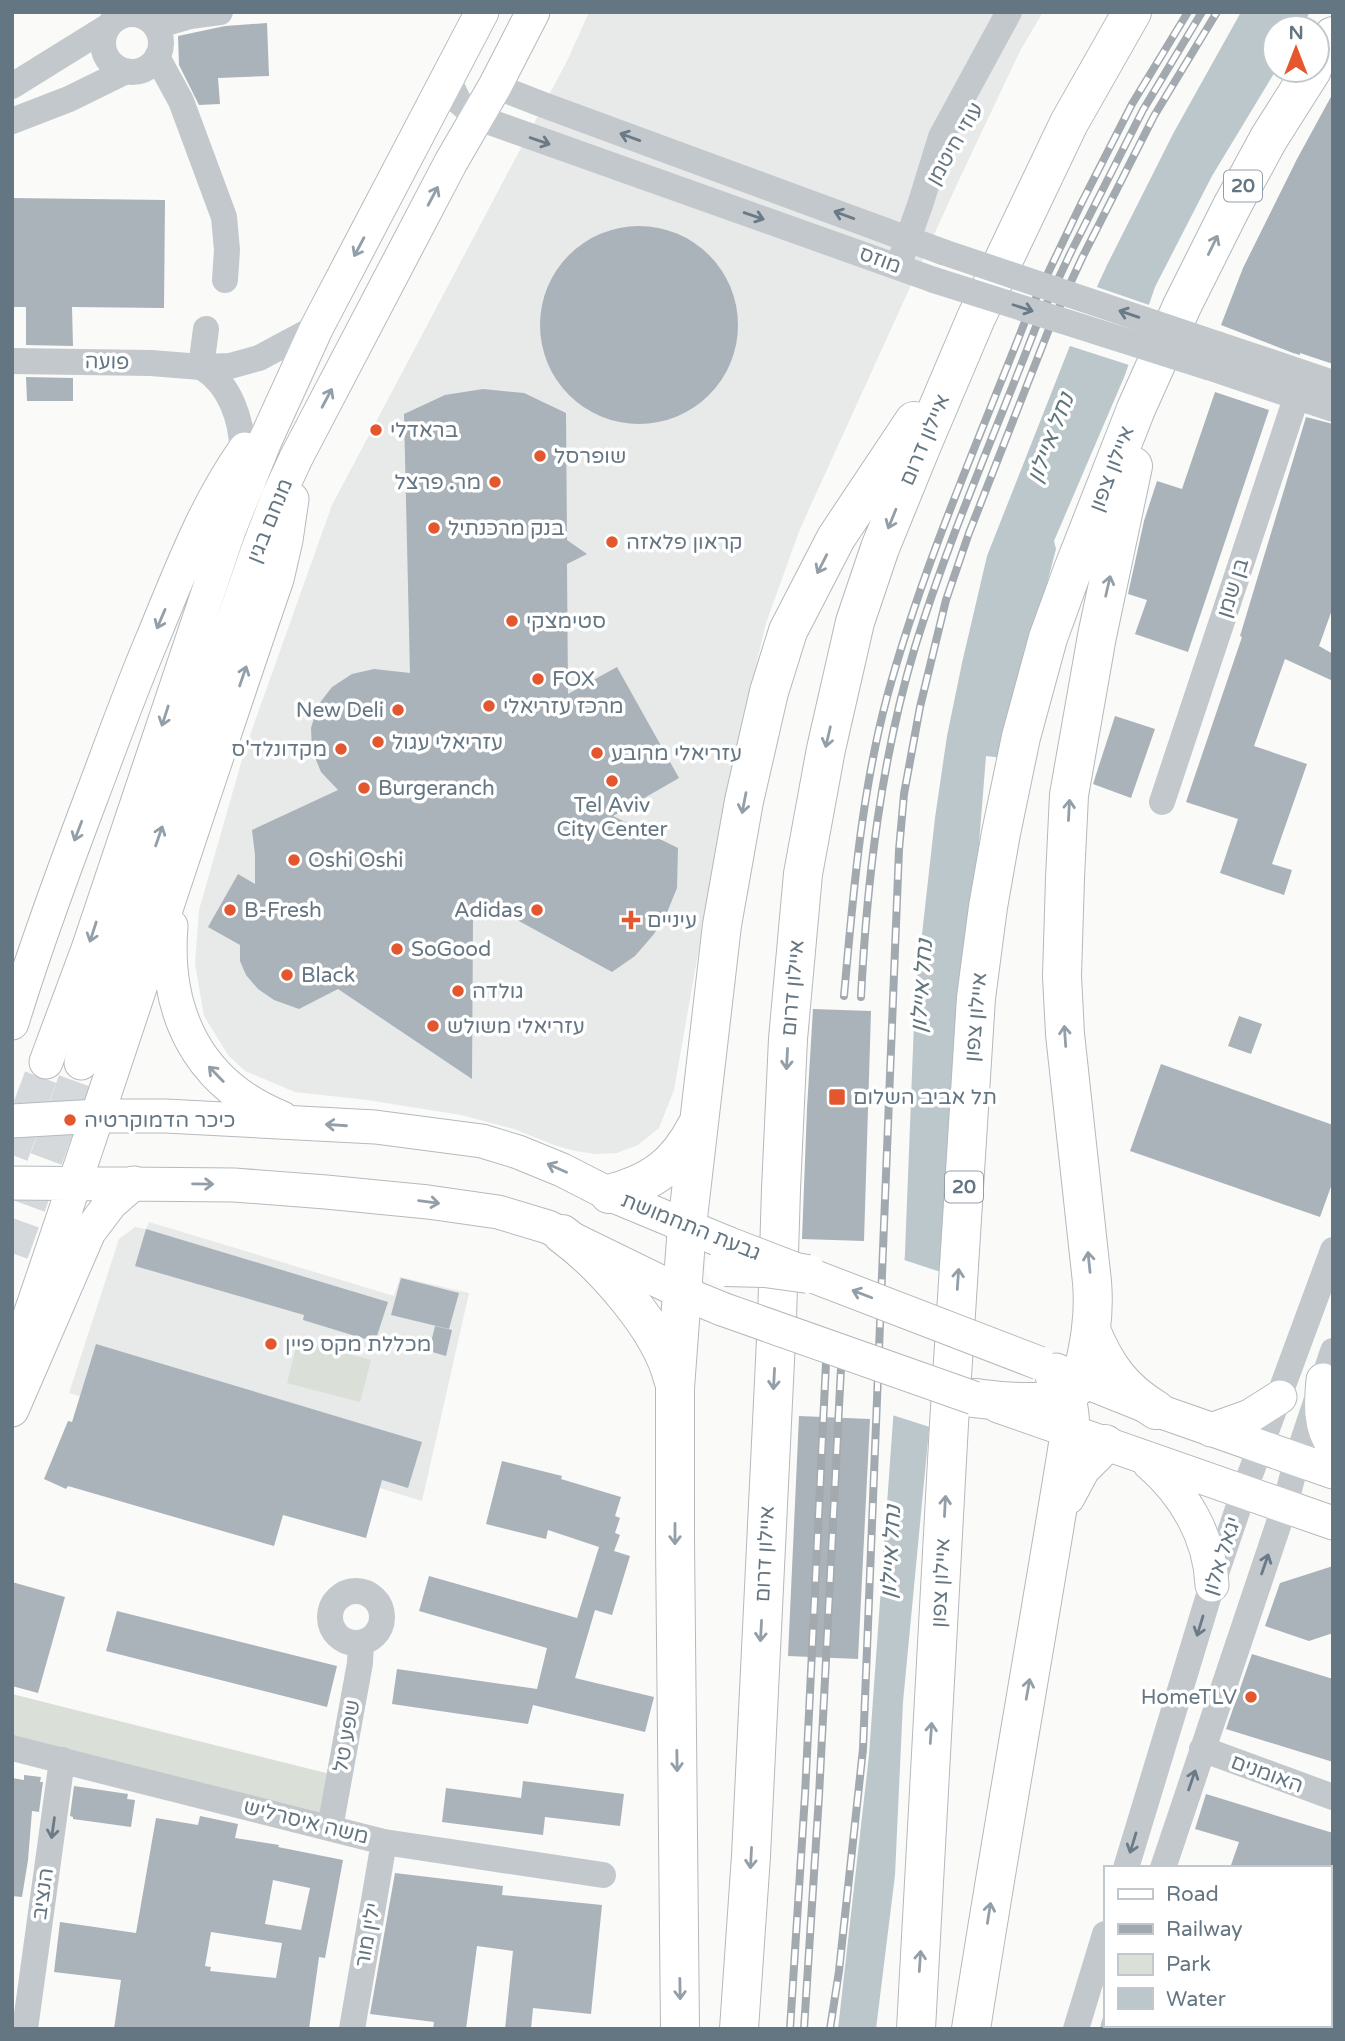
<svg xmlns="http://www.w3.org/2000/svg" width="1345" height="2041" font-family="'Varela Round',Heebo,sans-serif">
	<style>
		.built { fill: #e8e9e9 }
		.green { fill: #dadfd7 }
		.water { fill: #bbc7cb }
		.pier { fill: #fafaf8 }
		.building { fill: #aab3b9; fill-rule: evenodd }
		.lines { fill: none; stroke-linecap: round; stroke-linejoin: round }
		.major-tunnel { stroke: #d5d9db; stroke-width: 33; stroke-dasharray: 33 17; stroke-linecap: butt }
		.major-casing { stroke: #b5babe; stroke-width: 35 }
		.highway-casing { stroke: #b4b9bd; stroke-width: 40 }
		.minor { stroke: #c3c8cc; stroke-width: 26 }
		.major { stroke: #fff; stroke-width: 33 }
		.highway { stroke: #fff; stroke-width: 38 }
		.rail-casing { stroke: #a2aab0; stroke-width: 8 }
		.rail { stroke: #fff; stroke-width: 5; stroke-dasharray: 16; stroke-linecap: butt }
		.major-bridge-casing { stroke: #b5babe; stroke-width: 35; stroke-linecap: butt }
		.highway-bridge-casing { stroke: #b4b9bd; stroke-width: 40; stroke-linecap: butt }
		.minor-bridge { stroke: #c3c8cc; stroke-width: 26 }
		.major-bridge { stroke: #fff; stroke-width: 33 }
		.highway-bridge { stroke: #fff; stroke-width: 38 }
		.oneway { stroke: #6a7a87 }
		.oneway2 { stroke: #939fa8 }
		.poi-dot { fill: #e4572e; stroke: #fff; stroke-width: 2.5 }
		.labels { text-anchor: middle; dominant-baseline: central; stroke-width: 7; stroke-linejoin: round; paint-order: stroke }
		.shield { fill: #fff; stroke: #939fa8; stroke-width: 2 }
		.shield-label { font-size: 19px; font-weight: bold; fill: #657683 }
		.street-label { font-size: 21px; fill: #657683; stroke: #fff }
		.poi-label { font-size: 21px; fill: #657683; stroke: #fff; text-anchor: start }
		.water-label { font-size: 23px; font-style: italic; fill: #60757c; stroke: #fff }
	</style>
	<rect width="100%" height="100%" fill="#fafaf8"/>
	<path class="built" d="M 589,12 L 1043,12 L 1020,51 L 958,182 L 800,529 L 766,623 L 727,789 L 674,1090 L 659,1128 L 638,1145 L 617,1153 L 596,1154 L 575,1151 L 554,1145 L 514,1129 L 461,1115 L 367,1100 L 295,1092 L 245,1071 L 228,1055 L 204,1016 L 195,964 L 199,910 L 245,749 L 332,505 L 568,59 Z
		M 149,1222 L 394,1296 L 400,1277 L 469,1293 L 422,1501 L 69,1393 L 119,1239 L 135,1227 L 146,1229 Z"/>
	<path class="green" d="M 298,1340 L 371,1360 L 360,1402 L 287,1383 Z
		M 12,1694 L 334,1775 L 323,1818 L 12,1740 Z"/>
	<path class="water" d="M 1241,12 L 1310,12 L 1301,28 L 1275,28 L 1276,70 L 1212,176 L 1155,287 L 1125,375 L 1054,541 L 1056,549 L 1023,675 L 1003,758 L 986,756 L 949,1220 L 903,1702 L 895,1875 L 876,2029 L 838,2029 L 869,1755 L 905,1253 L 915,997 L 935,818 L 947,736 L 962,663 L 987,556 L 1071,343 L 1107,265 L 1174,132 Z"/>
	<path class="pier" d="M 1094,286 L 1152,306 L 1132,366 L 1067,345 Z
		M 901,1259 L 947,1274 L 933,1428 L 889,1414 Z"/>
	<path class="building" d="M 267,23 L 269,76 L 218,78 L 220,104 L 199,105 L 179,65 L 178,36 L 225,26 Z
		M 1333,93 L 1333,364 L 1300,353 L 1300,355 L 1293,353 L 1221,325 L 1243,268 L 1297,159 Z
		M 12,198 L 165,200 L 164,308 L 72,307 L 73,346 L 26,345 L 26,307 L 12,307 Z
		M540 325a99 99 0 1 1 198 0a99 99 0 1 1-198 0Z
		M 26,377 L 73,378 L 73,401 L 27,401 Z
		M 483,389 L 524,393 L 566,413 L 567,540 L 587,554 L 567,564 L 568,694 L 617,667 L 679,778 L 613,816 L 678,848 L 677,888 L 666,915 L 654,934 L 635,956 L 612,972 L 495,908 L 473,920 L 472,1079 L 338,989 L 299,1009 L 274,1000 L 258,989 L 246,975 L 240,961 L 240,945 L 208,927 L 238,874 L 255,884 L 255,855 L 252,830 L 338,790 L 321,772 L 312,750 L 311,728 L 318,705 L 332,687 L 352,674 L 374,669 L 410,673 L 404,414 L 445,395 Z
		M 1215,392 L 1269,410 L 1188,652 L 1135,634 L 1147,600 L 1128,594 L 1144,521 L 1157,481 L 1182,489 Z
		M 1306,417 L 1333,424 L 1333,607 L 1319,646 L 1333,654 L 1333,681 L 1285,659 L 1254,746 L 1307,764 L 1272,864 L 1292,870 L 1284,895 L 1220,873 L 1238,819 L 1186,802 L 1242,637 L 1240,636 Z
		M 1115,716 L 1155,729 L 1131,798 L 1093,784 Z
		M 813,1009 L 871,1011 L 864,1241 L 802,1239 L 807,1108 Z
		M 1239,1016 L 1262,1024 L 1251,1054 L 1228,1046 Z
		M 1161,1064 L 1333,1125 L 1333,1181 L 1320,1217 L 1130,1151 Z
		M 146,1229 L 388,1302 L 375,1342 L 303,1320 L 304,1315 L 135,1266 Z
		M 401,1278 L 459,1293 L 449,1329 L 391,1315 Z
		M 435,1326 L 452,1330 L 446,1356 L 429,1351 Z
		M 96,1344 L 422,1442 L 408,1488 L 382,1480 L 366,1538 L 283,1515 L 274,1546 L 68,1486 L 66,1489 L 44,1479 L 68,1421 L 72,1422 Z
		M 799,1416 L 870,1419 L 858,1659 L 788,1656 Z
		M 502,1461 L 562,1476 L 561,1479 L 621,1497 L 615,1516 L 620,1518 L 615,1533 L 620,1535 L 614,1551 L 630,1556 L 612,1615 L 595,1610 L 575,1678 L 654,1697 L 645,1732 L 533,1705 L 528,1724 L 392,1704 L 397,1669 L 537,1689 L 547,1648 L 419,1611 L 429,1576 L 577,1618 L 599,1547 L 548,1530 L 546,1539 L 486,1524 Z
		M 1333,1566 L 1333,1633 L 1309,1641 L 1265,1626 L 1280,1583 Z
		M 12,1582 L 65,1597 L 38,1693 L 12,1686 Z
		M 117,1611 L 337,1666 L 327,1707 L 106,1651 Z
		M 1252,1654 L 1333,1679 L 1333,1762 L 1226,1729 Z
		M 24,1775 L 41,1777 L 40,1782 L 43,1782 L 39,1812 L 32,1811 L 28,1860 L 22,1897 L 12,1896 L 12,1778 L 24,1780 Z
		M 523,1781 L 624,1794 L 620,1826 L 545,1817 L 543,1835 L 442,1822 L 446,1788 L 521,1798 Z
		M 74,1786 L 128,1794 L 127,1799 L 135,1800 L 131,1827 L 73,1819 L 73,1817 L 70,1816 Z
		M 1206,1794 L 1333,1833 L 1333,1868 L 1230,1868 L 1239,1842 L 1195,1829 Z
		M 200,1816 L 238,1824 L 235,1838 L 279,1845 L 278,1847 L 343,1860 L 325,1958 L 319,1957 L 309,2029 L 114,2029 L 121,1980 L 54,1972 L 60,1922 L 136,1933 L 156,1818 L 198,1825 ZM 273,1880 L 310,1888 L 301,1930 L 265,1924 ZM 211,1932 L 282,1943 L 276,1978 L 210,1971 L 211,1967 L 205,1966 Z
		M 395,1873 L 503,1886 L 502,1895 L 602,1905 L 591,2014 L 533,2008 L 531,2029 L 505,2029 L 513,1951 L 477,1946 L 466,2029 L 433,2029 L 434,2022 L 370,2014 Z"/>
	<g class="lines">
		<path class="major-tunnel" d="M 12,1155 L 46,1062
			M 12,1253 L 81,1063"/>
		<defs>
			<path id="major" d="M 171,926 C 164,1013 198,1084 282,1118
				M 12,1023 C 35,947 63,872 91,798 C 111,745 130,692 152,640 C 179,575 204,507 245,449
				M 46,1062 L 88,949 L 229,530 L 265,441 L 317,327 L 482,12
				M 81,1063 L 258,549 L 278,497 L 296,458 L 451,162 L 495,86 L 533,12
				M 12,1121 L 98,1116 L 166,1116 L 375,1127 L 482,1141 L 518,1152 L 562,1170 L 609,1194 L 727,1243
				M 12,1183 L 234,1185 L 326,1192 L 428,1202 L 498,1212 L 548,1227 L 681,1292 L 722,1309
				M 12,1367 C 103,1105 187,841 277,579 L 286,540 L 292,499
				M 1056,1370 L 1156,1410 L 1333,1472
				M 1323,1380 C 1321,1402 1319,1427 1333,1445
				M 998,1406 L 1333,1523
				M 12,1410 L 89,1232 L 111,1203 L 134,1183
				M 1211,1430 L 1250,1416 L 1280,1397
				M 1149,1463 C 1185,1494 1210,1537 1212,1585"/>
			<path id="highway" d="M 1317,61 L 1333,36
				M 609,1194 C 651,1183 676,1166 696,1127
				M 562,1234 C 603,1264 661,1329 673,1379
				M 1091,1330 C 1106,1367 1122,1389 1156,1410
				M 974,1398 C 1001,1401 1066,1412 1081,1380 C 1089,1348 1095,1316 1092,1282 L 1065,1034 L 1062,976 L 1065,878 L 1069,795 L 1097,636 L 1133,466
				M 1066,1496 L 1081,1468 L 1105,1444
				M 680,2029 L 675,1541 L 675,1388 L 687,1226 L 722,925 L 744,801 L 769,692 L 788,631 L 836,538 L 914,421
				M 739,2029 L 751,1856 L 777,1319 L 781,1189 L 788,1039 L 803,874 L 826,749 L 855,622 L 880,548 L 922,445 L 976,318 L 1069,123 L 1132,12
				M 916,2029 L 949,1424 L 976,998 L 988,907 L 1001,833 L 1021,737 L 1048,638 L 1072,572 L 1136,409 L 1182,306 L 1232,206 L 1269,138 L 1312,70
				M 971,2029 C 1002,1830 1038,1631 1070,1432 C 1071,1411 1067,1392 1054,1374"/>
		</defs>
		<use href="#major" class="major-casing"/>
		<use href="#highway" class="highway-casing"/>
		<path class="minor" d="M103 43a29 29 0 1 1 58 0a29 29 0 1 1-58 0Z
			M 156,26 L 190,16 L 220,12
			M 157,57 L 181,101 L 224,217 L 227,250 L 225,280
			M 448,79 L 459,102 L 476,117 L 934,280
			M 12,86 L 107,27
			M 495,86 L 541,104 L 943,252
			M 12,121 L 69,99 L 126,71
			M 903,253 L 921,202 L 941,137 L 1009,12
			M 1217,344 L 1333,383
			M 12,361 L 151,363 L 201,367 L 230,366 L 259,358 L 317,327
			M 201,367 C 230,383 243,422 242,453
			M 201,367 L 206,329
			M 1208,367 L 1333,409
			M 1162,802 L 1304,374
			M330 1617a26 26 0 1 1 52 0a26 26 0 1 1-52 0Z
			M 12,1748 L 384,1842 L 603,1875
			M 1202,1749 L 1333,1797
			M 330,1828 L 360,1663 L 361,1643
			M 1126,1868 L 1212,1585 L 1244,1491 L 1333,1250
			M 1163,1868 L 1285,1505 L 1297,1459 L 1333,1351
			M 25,2029 L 62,1760
			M 352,2029 L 384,1842
			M 1076,2029 L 1105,1934
			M 1113,2029 L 1114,2025"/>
		<use href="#major" class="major"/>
		<use href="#highway" class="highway"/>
		<defs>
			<path id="rail" d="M 844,996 C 853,896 861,794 887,697 C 922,568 977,444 1026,319 L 1082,202 L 1132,104 L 1188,12
				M 861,997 C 867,879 881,760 915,647 C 949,537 996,431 1037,324 L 1071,252 L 1143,110 L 1202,12
				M 790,2029 L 805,1795 L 826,1363
				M 804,2029 L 819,1796 L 841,1368
				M 830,2029 L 839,1971 L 863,1749 L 899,850 L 904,794 L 920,707 L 946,600 L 969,533 L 1049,329 L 1082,258 L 1154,116 L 1217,12"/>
		</defs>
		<use href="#rail" class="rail-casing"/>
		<use href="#rail" class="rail"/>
		<defs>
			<path id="major-bridge" d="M 727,1243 L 1039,1363
				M 722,1309 L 974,1398"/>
			<path id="highway-bridge" d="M 725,1267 L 765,1268 L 808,1274"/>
		</defs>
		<use href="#major-bridge" class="major-bridge-casing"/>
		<use href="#highway-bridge" class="highway-bridge-casing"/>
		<path class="minor-bridge" d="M 943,252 L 1217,344
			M 934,280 L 1208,367"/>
		<use href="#major-bridge" class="major-bridge"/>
		<use href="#highway-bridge" class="highway-bridge"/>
	</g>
	<defs><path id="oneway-shaft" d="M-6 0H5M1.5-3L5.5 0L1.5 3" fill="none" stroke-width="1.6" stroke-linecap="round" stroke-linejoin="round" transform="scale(1.75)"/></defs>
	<g class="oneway">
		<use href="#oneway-shaft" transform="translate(630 137) rotate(-160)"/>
		<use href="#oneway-shaft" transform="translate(540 141) rotate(19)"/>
		<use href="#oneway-shaft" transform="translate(844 215) rotate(-160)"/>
		<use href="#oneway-shaft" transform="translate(754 216) rotate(19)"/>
		<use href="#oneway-shaft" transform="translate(1023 308) rotate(18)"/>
		<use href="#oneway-shaft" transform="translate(1129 314) rotate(-161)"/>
		<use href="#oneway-shaft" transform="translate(1265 1564) rotate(-71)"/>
		<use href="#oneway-shaft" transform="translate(1200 1626) rotate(107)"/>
		<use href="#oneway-shaft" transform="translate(1192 1780) rotate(-71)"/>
		<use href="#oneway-shaft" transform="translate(53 1828) rotate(98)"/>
		<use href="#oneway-shaft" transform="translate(1133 1843) rotate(107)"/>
	</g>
	<g class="oneway2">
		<use href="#oneway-shaft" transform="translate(433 196) rotate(-62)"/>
		<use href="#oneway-shaft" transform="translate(1213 245) rotate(-64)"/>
		<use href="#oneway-shaft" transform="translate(359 247) rotate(118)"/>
		<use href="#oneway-shaft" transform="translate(327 398) rotate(-62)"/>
		<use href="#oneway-shaft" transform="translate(892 519) rotate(112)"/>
		<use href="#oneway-shaft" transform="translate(822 564) rotate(117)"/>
		<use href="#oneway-shaft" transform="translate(1108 586) rotate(-77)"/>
		<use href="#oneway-shaft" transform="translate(161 619) rotate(113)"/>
		<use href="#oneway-shaft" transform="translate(243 676) rotate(-71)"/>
		<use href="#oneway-shaft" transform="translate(165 716) rotate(108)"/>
		<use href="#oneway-shaft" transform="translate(828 737) rotate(103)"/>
		<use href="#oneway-shaft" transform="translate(744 803) rotate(101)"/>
		<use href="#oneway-shaft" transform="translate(1069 810) rotate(-87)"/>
		<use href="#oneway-shaft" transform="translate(78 831) rotate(111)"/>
		<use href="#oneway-shaft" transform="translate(159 836) rotate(-71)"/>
		<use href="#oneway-shaft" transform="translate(93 932) rotate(108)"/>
		<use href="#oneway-shaft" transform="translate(1065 1036) rotate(-94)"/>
		<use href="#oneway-shaft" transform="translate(787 1059) rotate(93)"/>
		<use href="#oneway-shaft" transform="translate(216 1074) rotate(-134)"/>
		<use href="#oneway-shaft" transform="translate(336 1125) rotate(-176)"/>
		<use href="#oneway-shaft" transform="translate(557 1168) rotate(-156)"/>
		<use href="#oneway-shaft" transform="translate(203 1184) rotate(1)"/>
		<use href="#oneway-shaft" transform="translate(429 1202) rotate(7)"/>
		<use href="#oneway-shaft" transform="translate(1089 1262) rotate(-96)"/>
		<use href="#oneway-shaft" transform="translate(958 1279) rotate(-86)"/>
		<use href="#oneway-shaft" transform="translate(862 1294) rotate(-159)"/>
		<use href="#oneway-shaft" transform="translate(774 1379) rotate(93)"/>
		<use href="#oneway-shaft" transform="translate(945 1506) rotate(-87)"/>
		<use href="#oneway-shaft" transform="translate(675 1534) rotate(90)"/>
		<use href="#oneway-shaft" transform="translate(761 1631) rotate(93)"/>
		<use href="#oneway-shaft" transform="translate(1028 1689) rotate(-80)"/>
		<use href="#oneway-shaft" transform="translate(931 1733) rotate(-86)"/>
		<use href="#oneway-shaft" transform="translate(677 1761) rotate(89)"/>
		<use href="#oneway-shaft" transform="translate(751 1858) rotate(93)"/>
		<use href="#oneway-shaft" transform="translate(989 1913) rotate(-81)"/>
		<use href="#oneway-shaft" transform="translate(920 1961) rotate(-86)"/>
		<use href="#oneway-shaft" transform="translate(680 1989) rotate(89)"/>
	</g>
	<g class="poi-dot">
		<circle cx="376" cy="430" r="7"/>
		<circle cx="540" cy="456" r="7"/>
		<circle cx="495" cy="482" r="7"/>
		<circle cx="434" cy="528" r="7"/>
		<circle cx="612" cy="542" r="7"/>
		<circle cx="512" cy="621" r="7"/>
		<circle cx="538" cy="679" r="7"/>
		<circle cx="489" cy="706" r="7"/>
		<circle cx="398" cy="710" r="7"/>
		<circle cx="378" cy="742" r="7"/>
		<circle cx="341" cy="749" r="7"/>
		<circle cx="597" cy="753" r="7"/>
		<circle cx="612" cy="781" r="7"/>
		<circle cx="364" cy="788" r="7"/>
		<circle cx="294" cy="860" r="7"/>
		<circle cx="230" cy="910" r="7"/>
		<circle cx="537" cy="910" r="7"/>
		<path d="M627.5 909.5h7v7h7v7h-7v7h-7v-7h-7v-7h7z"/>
		<circle cx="397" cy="949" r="7"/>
		<circle cx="287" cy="975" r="7"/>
		<circle cx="458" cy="991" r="7"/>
		<circle cx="433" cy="1026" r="7"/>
		<rect x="828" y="1088" width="18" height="18" rx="3.5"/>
		<circle cx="70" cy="1120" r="7"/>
		<circle cx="271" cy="1344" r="7"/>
		<circle cx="1251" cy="1697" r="7"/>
	</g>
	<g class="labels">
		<g class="shield">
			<rect x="1224" y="170.5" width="38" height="31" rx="5"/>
			<rect x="945" y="1171.5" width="38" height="31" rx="5"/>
		</g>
		<g class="shield-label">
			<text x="1243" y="186">20</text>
			<text x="964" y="1187">20</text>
		</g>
		<g class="street-label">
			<text transform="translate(955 144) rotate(-60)">עוזי חיטמן</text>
			<text transform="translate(880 260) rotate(20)">מוזס</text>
			<text transform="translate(107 362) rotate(1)">פועה</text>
			<text transform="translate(925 440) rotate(-67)">איילון דרום</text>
			<text transform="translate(1112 469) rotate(-69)">איילון צפון</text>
			<text transform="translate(270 521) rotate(-68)">מנחם בגין</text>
			<text transform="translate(1233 588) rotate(-72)">בן שמן</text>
			<text transform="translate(793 988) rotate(-85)">איילון דרום</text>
			<text transform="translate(976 1017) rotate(-85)">איילון צפון</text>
			<text transform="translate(691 1227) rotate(22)">גבעת התחמושת</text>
			<text transform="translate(765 1554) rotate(-87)">איילון דרום</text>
			<text transform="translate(1222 1556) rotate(-72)">יגאל אלון</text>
			<text transform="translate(941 1583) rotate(-87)">איילון צפון</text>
			<text transform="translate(347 1736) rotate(-80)">שפע טל</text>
			<text transform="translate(1267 1774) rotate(20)">האומנים</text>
			<text transform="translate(306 1822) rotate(14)">משה איסרליש</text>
			<text transform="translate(43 1894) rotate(-82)">הנציב</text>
			<text transform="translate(368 1935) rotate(-80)">ילין מור</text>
		</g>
		<g class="poi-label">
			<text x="390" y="430">בראדלי</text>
			<text x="554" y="456">שופרסל</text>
			<text x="481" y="482" text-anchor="end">מר. פרצל</text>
			<text x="448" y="528">בנק מרכנתיל</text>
			<text x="626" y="542">קראון פלאזה</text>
			<text x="526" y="621">סטימצקי</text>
			<text x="552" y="679">FOX</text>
			<text x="503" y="706">מרכז עזריאלי</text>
			<text x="384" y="710" text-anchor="end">New Deli</text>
			<text x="392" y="742">עזריאלי עגול</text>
			<text x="327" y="749" text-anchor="end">מקדונלד'ס</text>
			<text x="611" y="753">עזריאלי מרובע</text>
			<text x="378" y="788">Burgeranch</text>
			<text x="612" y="805" text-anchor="middle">Tel Aviv<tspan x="612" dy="24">City Center</tspan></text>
			<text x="308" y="860">Oshi Oshi</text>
			<text x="244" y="910">B-Fresh</text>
			<text x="523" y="910" text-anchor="end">Adidas</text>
			<text x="647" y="920">עיניים</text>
			<text x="411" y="949">SoGood</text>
			<text x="301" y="975">Black</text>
			<text x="472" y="991">גולדה</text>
			<text x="447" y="1026">עזריאלי משולש</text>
			<text x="853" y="1097">תל אביב השלום</text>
			<text x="84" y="1120">כיכר הדמוקרטיה</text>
			<text x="285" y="1344">מכללת מקס פיין</text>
			<text x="1237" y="1697" text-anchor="end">HomeTLV</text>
		</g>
		<g class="water-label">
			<text transform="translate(1051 438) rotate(-69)">נחל איילון</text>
			<text transform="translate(922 986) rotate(-86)">נחל איילון</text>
			<text transform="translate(891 1552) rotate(-87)">נחל איילון</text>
		</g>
	</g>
	<rect width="1345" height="2041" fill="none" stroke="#657683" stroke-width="28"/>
	<rect x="1104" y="1866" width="228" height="161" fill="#ffffff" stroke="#c1c8cd" stroke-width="2"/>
	<rect x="1118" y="1889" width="35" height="10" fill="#ffffff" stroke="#c1c8cd" stroke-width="2"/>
	<text x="1166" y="1901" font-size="21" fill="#657683">Road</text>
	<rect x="1118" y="1924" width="35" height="10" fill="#a2aab0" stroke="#c1c8cd" stroke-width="2"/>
	<text x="1166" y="1936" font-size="21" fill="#657683">Railway</text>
	<rect x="1118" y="1954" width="35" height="21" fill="#dadfd7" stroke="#c1c8cd" stroke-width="2"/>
	<text x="1166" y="1971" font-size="21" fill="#657683">Park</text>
	<rect x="1118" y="1988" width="35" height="21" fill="#bbc7cb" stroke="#c1c8cd" stroke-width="2"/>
	<text x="1166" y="2006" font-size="21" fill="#657683">Water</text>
	<g transform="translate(1296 49)"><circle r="33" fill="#ffffff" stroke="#c1c8cd" stroke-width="2"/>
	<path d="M0-5L12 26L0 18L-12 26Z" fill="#e4572e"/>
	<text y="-10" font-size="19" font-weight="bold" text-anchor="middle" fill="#657683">N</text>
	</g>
</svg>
